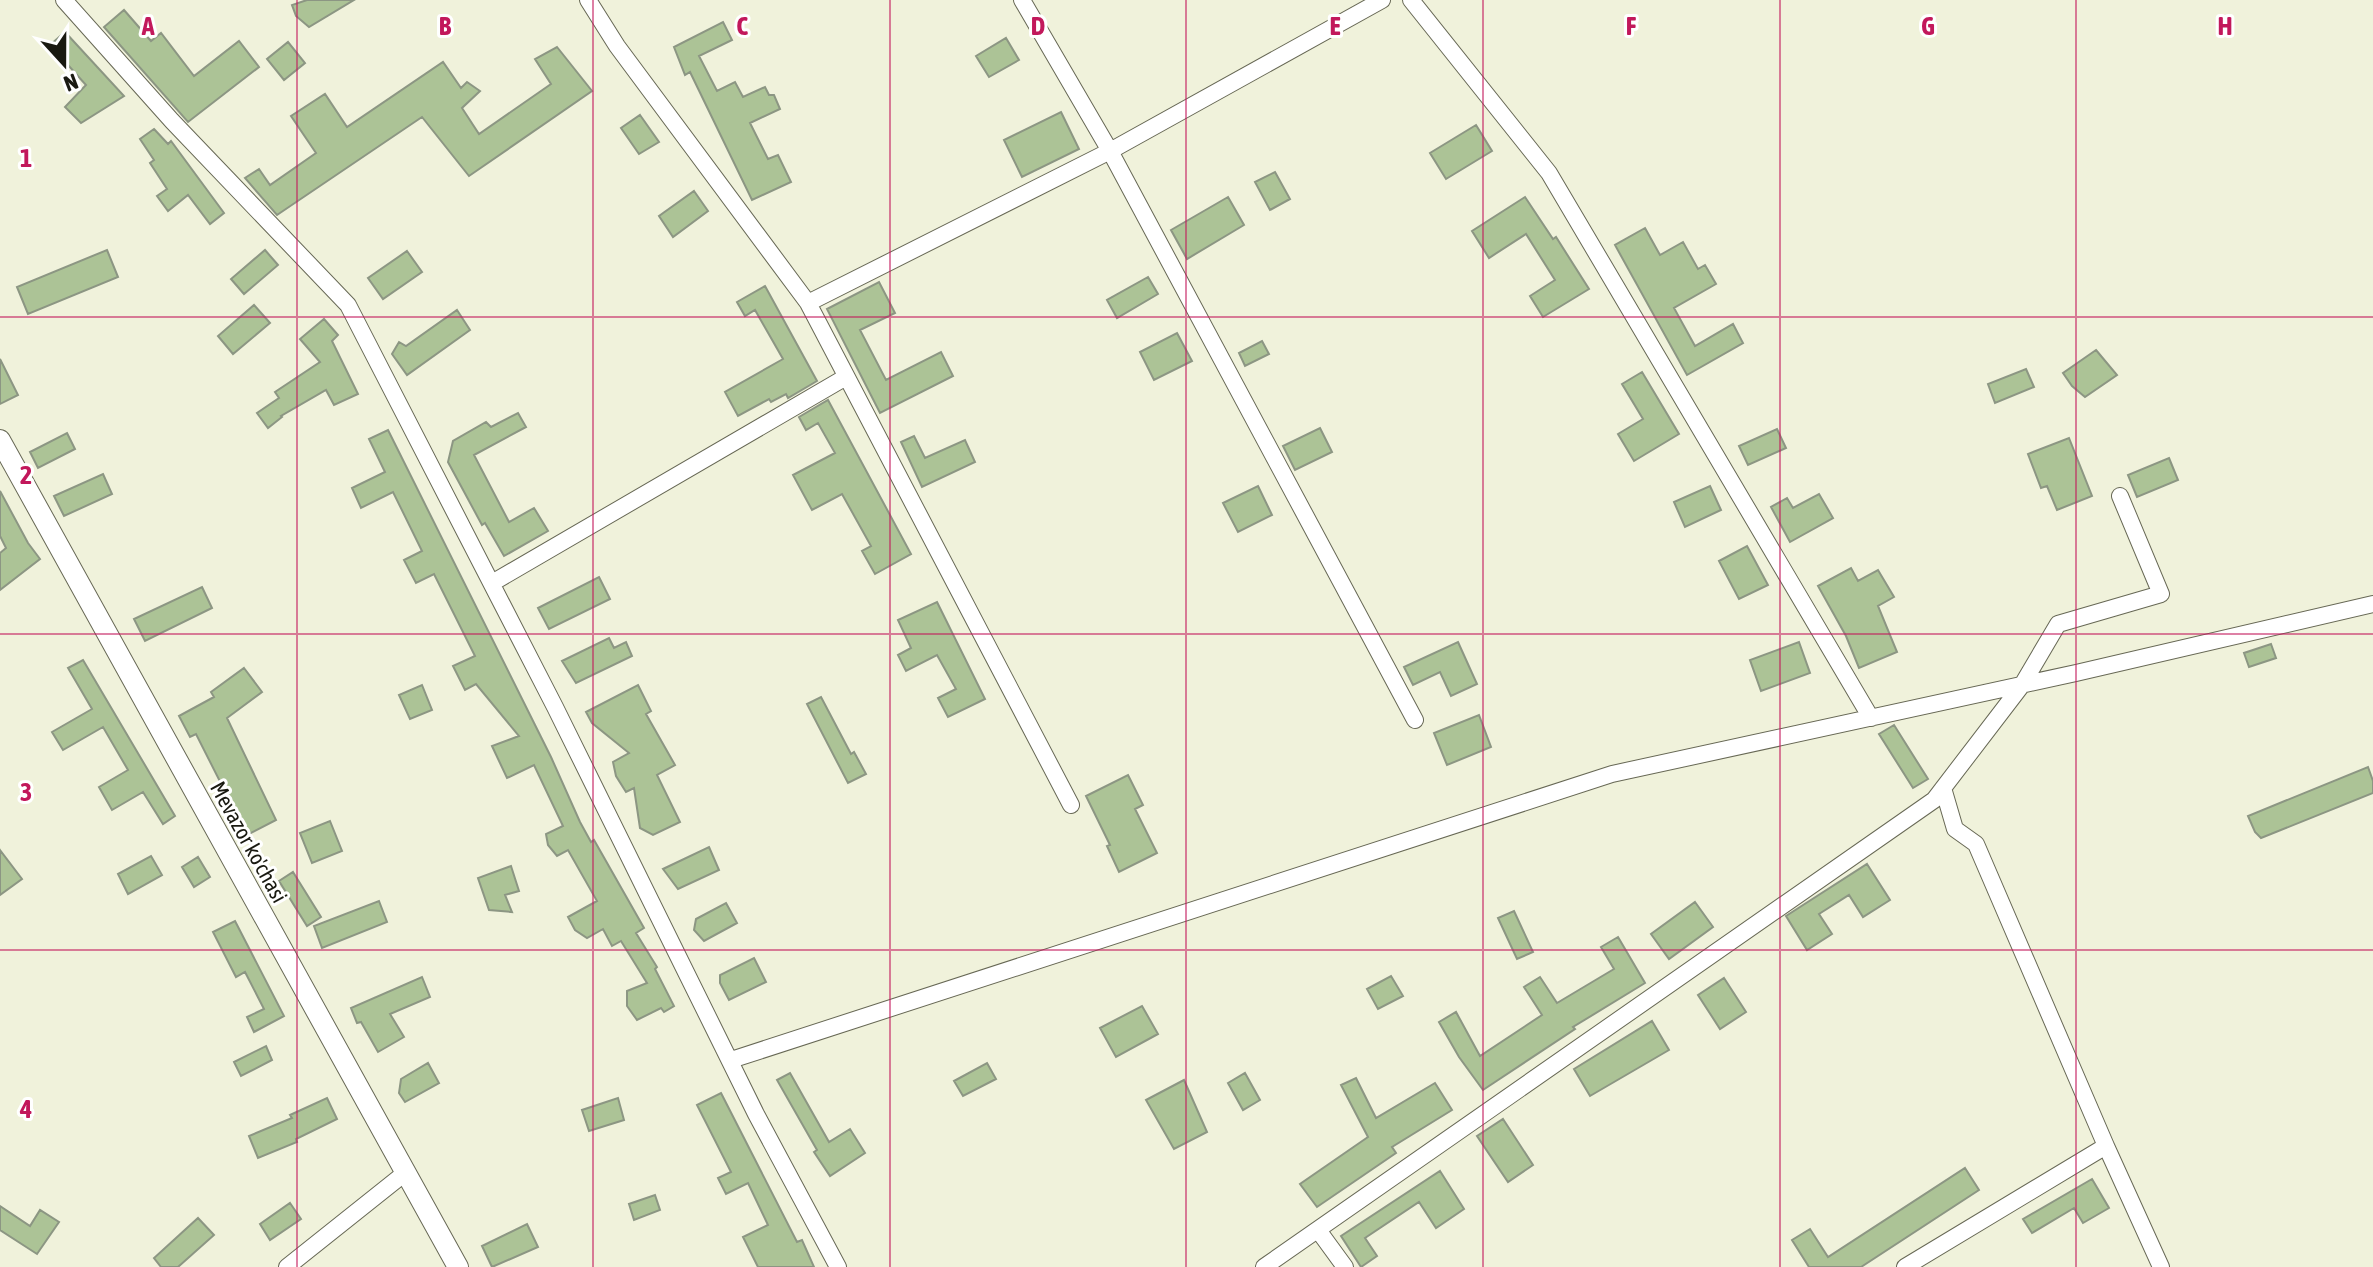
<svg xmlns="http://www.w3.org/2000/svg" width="2373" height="1267" font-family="'Asap Condensed',sans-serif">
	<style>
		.building { fill: #acc396; stroke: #8c9683; stroke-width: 2 }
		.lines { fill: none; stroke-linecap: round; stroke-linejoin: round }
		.minor-casing { stroke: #676855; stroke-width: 18 }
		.tertiary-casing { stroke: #676855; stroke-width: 22 }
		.minor { stroke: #fff; stroke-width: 16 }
		.tertiary { stroke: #fff; stroke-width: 20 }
		.grid { fill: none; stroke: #c2185b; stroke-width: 2; stroke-opacity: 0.55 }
		.labels { text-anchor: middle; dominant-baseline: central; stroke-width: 6; stroke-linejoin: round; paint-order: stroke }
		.street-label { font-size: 22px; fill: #191911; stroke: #fff }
		.grid-label { font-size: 26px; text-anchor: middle; font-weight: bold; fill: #c2185b; stroke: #fff; stroke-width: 6; stroke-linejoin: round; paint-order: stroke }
	</style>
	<rect width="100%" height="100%" fill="#f0f2db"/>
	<path class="building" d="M 307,0 L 354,0 L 309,27 L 296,16 L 292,5 Z
		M 124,10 L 151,41 L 161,33 L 194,76 L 239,41 L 259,67 L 188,122 L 104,27 Z
		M 723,22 L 732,40 L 699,56 L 717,91 L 735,82 L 743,97 L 765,87 L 769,95 L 774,95 L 780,109 L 750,123 L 768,159 L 778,155 L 791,182 L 752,200 L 690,72 L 685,75 L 674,47 Z
		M 65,32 L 124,96 L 81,123 L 65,107 L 86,85 L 50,45 Z
		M 1006,38 L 1019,60 L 989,77 L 976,56 Z
		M 288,42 L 305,63 L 284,80 L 267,59 Z
		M 557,47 L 592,91 L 469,176 L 422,117 L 277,215 L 245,178 L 259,169 L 270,185 L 316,153 L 291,116 L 325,94 L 347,127 L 443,62 L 461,88 L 467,82 L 480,91 L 462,108 L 479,134 L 551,84 L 535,59 Z
		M 1061,112 L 1079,149 L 1022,177 L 1004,140 Z
		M 640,115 L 659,142 L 639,154 L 621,128 Z
		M 1476,125 L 1492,151 L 1446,179 L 1430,153 Z
		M 154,129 L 168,144 L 171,141 L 224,213 L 210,224 L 188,195 L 168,211 L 157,196 L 167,189 L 150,163 L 154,160 L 140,139 Z
		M 1275,172 L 1290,199 L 1270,210 L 1255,182 Z
		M 694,191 L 708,211 L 673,237 L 659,216 Z
		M 1228,197 L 1244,225 L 1187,259 L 1171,230 Z
		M 1525,197 L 1553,239 L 1556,237 L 1589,289 L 1543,317 L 1530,296 L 1555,280 L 1526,234 L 1489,258 L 1472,231 Z
		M 1645,228 L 1660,255 L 1683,242 L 1698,269 L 1705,265 L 1716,284 L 1674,308 L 1695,346 L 1733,324 L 1743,343 L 1687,375 L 1615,245 Z
		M 107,250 L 118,277 L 28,314 L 17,287 Z
		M 265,250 L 278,265 L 244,294 L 231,279 Z
		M 407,251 L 422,272 L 383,299 L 368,278 Z
		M 1148,277 L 1158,294 L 1117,318 L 1107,300 Z
		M 879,282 L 895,313 L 860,330 L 886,380 L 941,352 L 953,376 L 880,413 L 827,309 Z
		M 765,286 L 817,381 L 788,398 L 786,394 L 771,402 L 769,399 L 738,416 L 725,392 L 783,359 L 755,310 L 745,316 L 737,302 Z
		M 254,305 L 270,323 L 233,354 L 218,336 Z
		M 457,310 L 470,330 L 407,375 L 392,354 L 399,342 L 406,346 Z
		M 324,319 L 338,335 L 332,341 L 358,394 L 334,405 L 326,390 L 281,416 L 282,417 L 268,428 L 257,413 L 279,398 L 275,392 L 320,362 L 300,339 Z
		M 1177,333 L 1192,361 L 1154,380 L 1140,352 Z
		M 1262,341 L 1269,354 L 1245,366 L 1239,353 Z
		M 2096,350 L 2117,375 L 2085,397 L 2072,386 L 2063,373 Z
		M 0,359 L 18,395 L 0,404 Z
		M 2026,369 L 2034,387 L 1995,403 L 1988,384 Z
		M 1642,372 L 1679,434 L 1634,461 L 1618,434 L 1643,419 L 1622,384 Z
		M 828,400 L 911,554 L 875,574 L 862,551 L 871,546 L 842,494 L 812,510 L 793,475 L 835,453 L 818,423 L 806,430 L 799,417 Z
		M 518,413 L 526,427 L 474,455 L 509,522 L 534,508 L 548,531 L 504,556 L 485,523 L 482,525 L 448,462 L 453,441 L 486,422 L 491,427 Z
		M 1320,428 L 1332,452 L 1295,470 L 1283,446 Z
		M 1777,429 L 1786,448 L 1748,465 L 1739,446 Z
		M 388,430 L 551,757 L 580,822 L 591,842 L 594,840 L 644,928 L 636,933 L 657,967 L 655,969 L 674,1006 L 664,1012 L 661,1008 L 637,1020 L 627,1006 L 627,991 L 647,983 L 621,941 L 612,946 L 603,929 L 587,938 L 575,930 L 568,917 L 597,901 L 568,850 L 557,856 L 548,845 L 546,834 L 563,826 L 534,765 L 507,778 L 492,746 L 519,736 L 476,684 L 465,690 L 453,666 L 475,656 L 434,574 L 416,583 L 404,560 L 422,551 L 393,492 L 361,508 L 352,488 L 385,472 L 369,439 Z
		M 67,433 L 75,449 L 38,468 L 30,452 Z
		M 914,436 L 925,458 L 965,440 L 975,462 L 922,487 L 901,442 Z
		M 2069,438 L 2092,496 L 2057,510 L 2047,486 L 2041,488 L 2028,454 Z
		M 2169,458 L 2178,480 L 2137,497 L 2128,475 Z
		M 103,474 L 112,494 L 64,516 L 54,496 Z
		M 1258,486 L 1272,515 L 1238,532 L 1223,503 Z
		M 1710,486 L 1721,510 L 1685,527 L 1674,502 Z
		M 0,491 L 28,543 L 40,559 L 0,590 L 0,553 L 6,548 L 0,536 Z
		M 1819,494 L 1833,518 L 1790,542 L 1771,507 L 1787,498 L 1793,508 Z
		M 1747,546 L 1768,585 L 1739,599 L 1719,561 Z
		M 1851,568 L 1858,581 L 1878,570 L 1894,597 L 1878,606 L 1897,652 L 1859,668 L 1846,636 L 1818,586 Z
		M 599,577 L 610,599 L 549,629 L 538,608 Z
		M 202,587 L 212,608 L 145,641 L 134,619 Z
		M 937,602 L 985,699 L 948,717 L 938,698 L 956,689 L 937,655 L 906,671 L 898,655 L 911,648 L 898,620 Z
		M 609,638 L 614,648 L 626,642 L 632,656 L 576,683 L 562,661 Z
		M 1458,642 L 1477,684 L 1451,696 L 1440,672 L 1413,685 L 1404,667 Z
		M 1799,642 L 1810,673 L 1761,691 L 1750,660 Z
		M 2271,644 L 2276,658 L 2249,667 L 2244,653 Z
		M 83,660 L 175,816 L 163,824 L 143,792 L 112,810 L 99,787 L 128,770 L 103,727 L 63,750 L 52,732 L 92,709 L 68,668 Z
		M 244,668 L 262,692 L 227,718 L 276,820 L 247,835 L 196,734 L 190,737 L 179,716 L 214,697 L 211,692 Z
		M 422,685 L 432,710 L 410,719 L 399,695 Z
		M 638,685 L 651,711 L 646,714 L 675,765 L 657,775 L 680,822 L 653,835 L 640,828 L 634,788 L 626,792 L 616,776 L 613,762 L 629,753 L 592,723 L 586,712 Z
		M 821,697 L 851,754 L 854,752 L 866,774 L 848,783 L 807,704 Z
		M 1479,715 L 1491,747 L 1447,765 L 1434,733 Z
		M 1894,725 L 1928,779 L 1913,788 L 1879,734 Z
		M 2368,767 L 2373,781 L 2373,793 L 2261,838 L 2255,832 L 2248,816 Z
		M 1128,775 L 1143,805 L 1135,809 L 1157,853 L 1119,872 L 1107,846 L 1110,845 L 1086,796 Z
		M 330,821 L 342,851 L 312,863 L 300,833 Z
		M 709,847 L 719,870 L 678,889 L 663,869 Z
		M 0,850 L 22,879 L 0,895 Z
		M 151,856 L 162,875 L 128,894 L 118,874 Z
		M 198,857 L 210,877 L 194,887 L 182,867 Z
		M 1867,864 L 1890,900 L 1863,917 L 1849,895 L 1819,914 L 1832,934 L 1807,950 L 1786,916 Z
		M 511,866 L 519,891 L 505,895 L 512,912 L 489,910 L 478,878 Z
		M 293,872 L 321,917 L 307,926 L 279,881 Z
		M 379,901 L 387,922 L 322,948 L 314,926 Z
		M 1695,902 L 1713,927 L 1669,959 L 1651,934 Z
		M 726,903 L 737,923 L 704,941 L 694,930 L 696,919 Z
		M 1514,911 L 1533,952 L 1517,959 L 1498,918 Z
		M 235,921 L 284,1016 L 254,1032 L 247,1017 L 264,1009 L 245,972 L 236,977 L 213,932 Z
		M 1618,937 L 1645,983 L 1573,1027 L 1575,1029 L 1483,1090 L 1459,1057 L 1439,1022 L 1456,1012 L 1480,1056 L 1542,1015 L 1524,987 L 1540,977 L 1557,1003 L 1614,969 L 1601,947 Z
		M 754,958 L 766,982 L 729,1000 L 720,983 L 720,975 Z
		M 1391,976 L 1403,996 L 1378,1009 L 1367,989 Z
		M 422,977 L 430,997 L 390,1014 L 404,1037 L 378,1052 L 361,1022 L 357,1023 L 351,1008 Z
		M 1724,978 L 1746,1012 L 1720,1029 L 1698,995 Z
		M 1142,1006 L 1158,1034 L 1116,1057 L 1100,1028 Z
		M 1652,1021 L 1669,1050 L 1590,1096 L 1574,1069 Z
		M 266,1046 L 272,1060 L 241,1076 L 234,1062 Z
		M 428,1063 L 439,1083 L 405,1102 L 399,1093 L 401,1079 Z
		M 987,1063 L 996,1079 L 963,1096 L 954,1081 Z
		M 790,1073 L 829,1142 L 850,1129 L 865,1153 L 830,1176 L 814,1152 L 817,1150 L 777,1080 Z
		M 1245,1073 L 1260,1100 L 1243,1110 L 1228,1083 Z
		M 1356,1078 L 1376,1118 L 1435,1083 L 1452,1110 L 1392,1147 L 1396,1153 L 1317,1207 L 1300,1184 L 1368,1137 L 1341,1085 Z
		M 1184,1080 L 1207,1132 L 1174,1149 L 1146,1100 Z
		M 721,1093 L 797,1242 L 802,1240 L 814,1267 L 758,1267 L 743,1237 L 768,1225 L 748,1183 L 726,1194 L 718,1178 L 731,1172 L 697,1105 Z
		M 327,1098 L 337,1119 L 296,1139 L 297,1142 L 258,1158 L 249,1136 L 292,1118 L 290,1115 Z
		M 618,1098 L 624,1120 L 589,1131 L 582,1110 Z
		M 1503,1119 L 1533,1165 L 1508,1182 L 1477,1136 Z
		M 1965,1168 L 1979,1190 L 1861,1267 L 1809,1267 L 1792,1240 L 1810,1229 L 1828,1257 Z
		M 1440,1171 L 1464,1209 L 1436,1228 L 1419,1202 L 1365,1238 L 1377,1256 L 1361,1267 L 1341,1236 Z
		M 2092,1179 L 2109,1208 L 2083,1223 L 2074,1208 L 2032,1233 L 2023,1219 Z
		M 655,1195 L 660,1210 L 634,1220 L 629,1204 Z
		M 290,1203 L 301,1219 L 270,1240 L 260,1224 Z
		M 0,1206 L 30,1226 L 40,1210 L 59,1222 L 37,1254 L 0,1230 Z
		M 198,1218 L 214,1235 L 178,1267 L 161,1267 L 154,1258 Z
		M 527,1224 L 538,1247 L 492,1267 L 482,1246 Z"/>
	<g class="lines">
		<defs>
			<path id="minor" d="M 64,0 L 172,121 L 348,305 L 555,707 L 756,1114 L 838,1267
				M 588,0 L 617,46 L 808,303
				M 1022,0 L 1110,151 L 1415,720
				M 1411,0 L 1549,173 L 1871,718
				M 492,583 L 846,377
				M 1071,805 L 808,303 L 1110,151 L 1382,0
				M 731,1060 L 1612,774 L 2076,673 L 2373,604
				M 2106,1146 L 2161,1267
				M 1318,1230 L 1345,1267
				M 287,1267 L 405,1173
				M 1264,1267 L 1934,800 L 2022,685 L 2058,624 L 2161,594 L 2120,496
				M 1905,1267 L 2106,1146 L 1976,844 L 1955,829 L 1943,788"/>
			<path id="tertiary" d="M 0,440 L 458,1267"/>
		</defs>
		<use href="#minor" class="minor-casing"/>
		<use href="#tertiary" class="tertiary-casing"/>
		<use href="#minor" class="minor"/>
		<use href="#tertiary" class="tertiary"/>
	</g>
	<path class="grid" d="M 297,0 L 297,1267M 593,0 L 593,1267M 890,0 L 890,1267M 1186,0 L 1186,1267M 1483,0 L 1483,1267M 1780,0 L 1780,1267M 2076,0 L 2076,1267M 0,317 L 2373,317M 0,634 L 2373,634M 0,950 L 2373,950"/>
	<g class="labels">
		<g class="street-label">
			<text transform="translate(249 842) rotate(61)">Mevazor ko'chasi</text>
		</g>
	</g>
	<g class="grid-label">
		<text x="148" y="35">A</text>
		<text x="445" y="35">B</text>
		<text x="742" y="35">C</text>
		<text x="1038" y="35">D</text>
		<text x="1335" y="35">E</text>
		<text x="1631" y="35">F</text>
		<text x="1928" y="35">G</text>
		<text x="2225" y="35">H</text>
		<text x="26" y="167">1</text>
		<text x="26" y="484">2</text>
		<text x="26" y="801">3</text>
		<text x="26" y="1118">4</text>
	</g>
	<g transform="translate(64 64) rotate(159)" stroke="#ffffff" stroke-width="6" paint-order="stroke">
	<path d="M0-6L14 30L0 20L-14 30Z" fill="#191911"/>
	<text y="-12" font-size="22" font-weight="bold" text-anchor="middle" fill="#191911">N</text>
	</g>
</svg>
